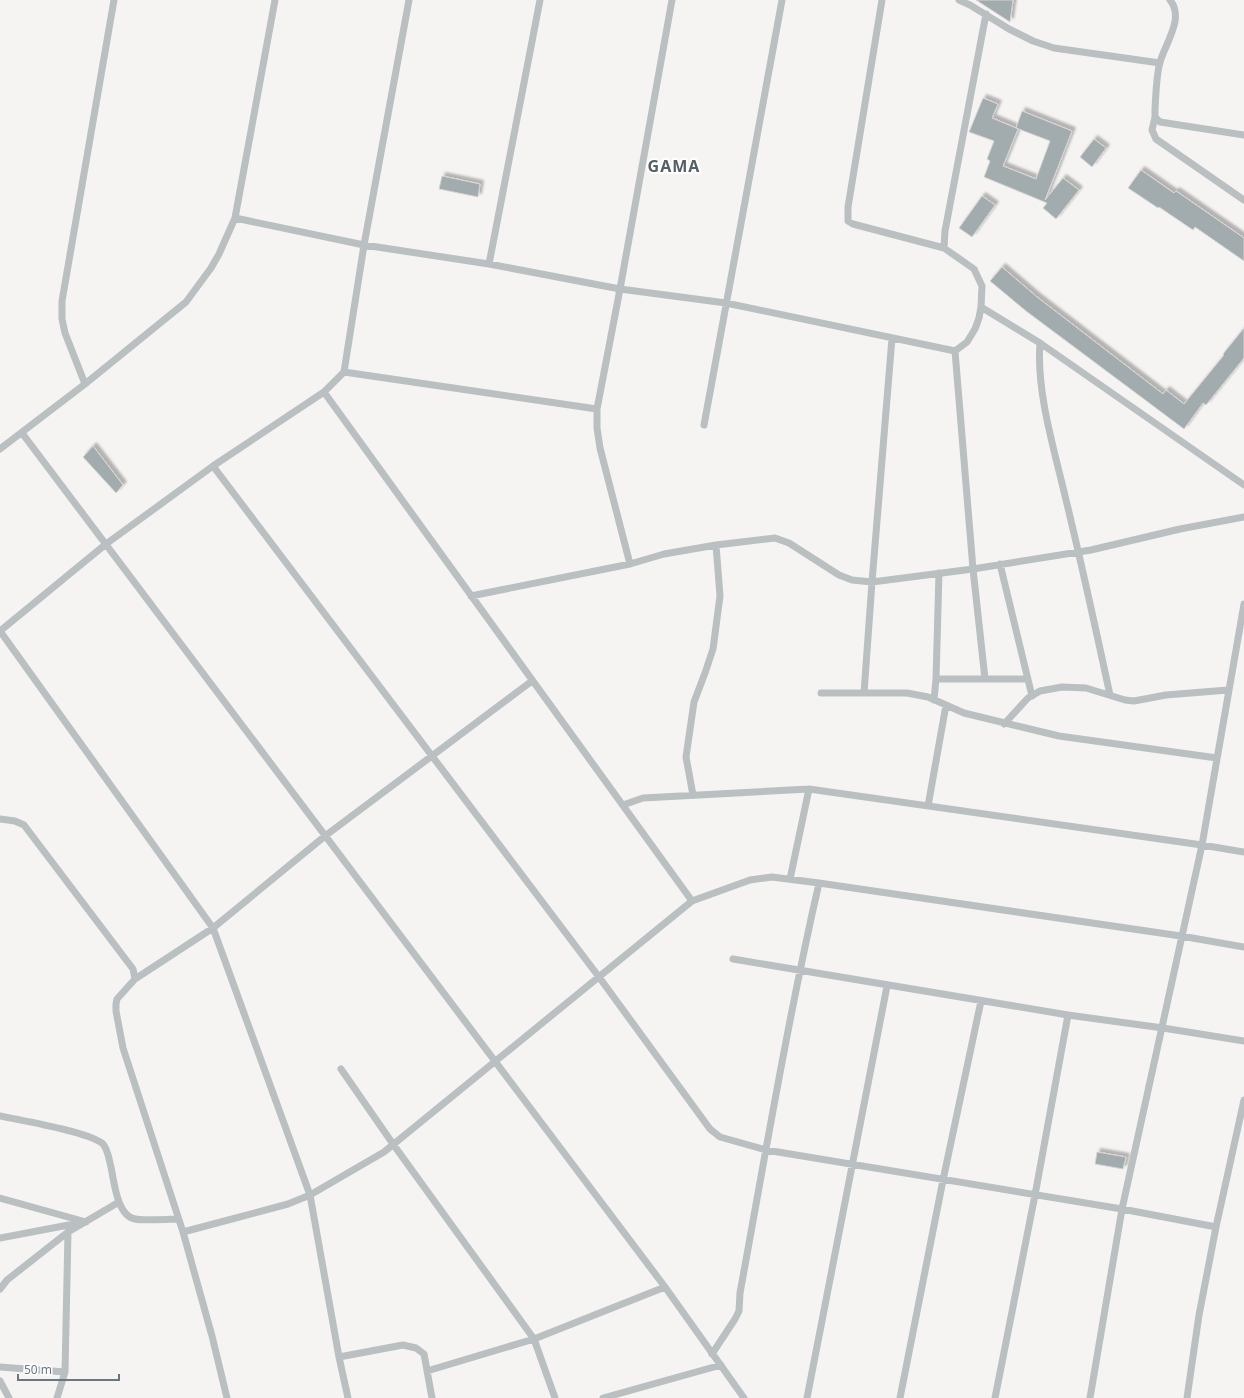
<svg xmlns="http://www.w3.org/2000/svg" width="1244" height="1398" font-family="'Noto Sans',sans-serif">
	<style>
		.building { fill: #a2abae; stroke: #d6d6d4; fill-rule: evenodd; filter: url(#shadow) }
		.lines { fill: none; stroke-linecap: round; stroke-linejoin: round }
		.minor { stroke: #babfc1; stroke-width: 7 }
		.labels { text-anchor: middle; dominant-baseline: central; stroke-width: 4; stroke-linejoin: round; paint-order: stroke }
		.district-label { font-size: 16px; font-weight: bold; letter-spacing: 1px; fill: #546065; stroke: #fff }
	</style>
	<defs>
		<filter id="shadow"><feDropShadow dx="3.5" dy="-3.5" stdDeviation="1" flood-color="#0004"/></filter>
	</defs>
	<rect width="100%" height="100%" fill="#f5f4f2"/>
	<path class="building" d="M 976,0 L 1013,0 L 1010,22 Z
		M 983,98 L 998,104 L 992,118 L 1016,128 L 1022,111 L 1072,131 L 1045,200 L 1063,178 L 1079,190 L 1056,219 L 1043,208 L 1047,203 L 984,177 L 990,161 L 987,159 L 994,141 L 969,132 ZM 1016,128 L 1050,141 L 1036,179 L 1003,166 L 1018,129 Z
		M 1094,139 L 1106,148 L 1092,167 L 1080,157 Z
		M 1141,170 L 1174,193 L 1176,191 L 1244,238 L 1244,261 L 1195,227 L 1193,230 L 1159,207 L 1158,208 L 1128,188 Z
		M 442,176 L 480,184 L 478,197 L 439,189 Z
		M 982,196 L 995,205 L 972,237 L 959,228 Z
		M 1002,267 L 1037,297 L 1163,394 L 1166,390 L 1184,404 L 1224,355 L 1223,354 L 1244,328 L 1244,358 L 1206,405 L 1203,403 L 1184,429 L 1026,311 L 990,281 Z
		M 93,446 L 123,485 L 116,493 L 83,457 Z
		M 1097,1152 L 1126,1157 L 1123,1169 L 1095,1164 Z"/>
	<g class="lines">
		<path class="minor" d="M 959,0 L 970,5 L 1009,29 L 1033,41 L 1054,48 L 1160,63
			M 1170,0 C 1185,18 1165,44 1160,62 C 1156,77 1156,94 1155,109 L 1155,117 L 1160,122 L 1244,135
			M 1155,117 L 1152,130 L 1156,139 L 1244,200
			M 235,218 L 364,245 L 489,264 L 620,289 L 726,303 L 955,351 L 967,342 L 975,329 L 979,318 L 981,307 L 982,286 L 974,269 L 944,248 L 853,224 L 848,221 L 848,207 L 882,0
			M 944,248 L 945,231 L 986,14
			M 489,264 L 540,0
			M 981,307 L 1040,343 L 1244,485
			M 1040,343 C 1036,392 1055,452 1066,500 C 1082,565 1096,630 1110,695
			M 955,351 L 973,569 L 985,679
			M 344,372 L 597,409
			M 85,384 L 65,333 L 62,319 L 62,301 L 114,0
			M 324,392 L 692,901
			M 704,425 L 782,0
			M 22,433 L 665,1287 L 744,1398
			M 0,449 L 85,384 L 186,302 L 211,268 L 219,254 L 235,218 L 275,0
			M 213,466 L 599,977 L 710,1129 L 720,1137 L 766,1150 L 1122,1209 L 1216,1227
			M 630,564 L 600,448 L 597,428 L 597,409 L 620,289 L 672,0
			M 1000,564 L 1032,696
			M 471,596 L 630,564 L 664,554 L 716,545 L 775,538 L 789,543 L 839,575 L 852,580 L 872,582 L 973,569 L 1091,550 L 1180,529 L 1244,517
			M 0,631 L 213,928 L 310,1195 L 339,1357 L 348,1398
			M 0,631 L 106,544 L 213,466 L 324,392 L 344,372 L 364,245 L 409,0
			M 936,679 L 1028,679
			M 821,693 L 907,693 L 928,697 L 964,713 L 1059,736 L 1217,758
			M 864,693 L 872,582 L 892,338
			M 934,700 L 936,679 L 939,573
			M 1004,724 L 1028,698 L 1040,691 L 1062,687 L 1086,688 L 1125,700 L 1134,701 L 1166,695 L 1228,690
			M 693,795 L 686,757 L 694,702 L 705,673 L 713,649 L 720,596 L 716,545
			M 623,805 L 643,798 L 809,789 L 1202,845 L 1244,852
			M 928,806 L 946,705
			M 0,819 L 15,821 L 24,825 L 133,969 L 135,979 L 117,999 L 116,1004 L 116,1011 L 123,1048 L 183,1232 L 212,1336 L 227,1398
			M 790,879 L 809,789
			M 733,959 L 1068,1015 L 1163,1028 L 1244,1041
			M 135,979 L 213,928 L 325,836 L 532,681
			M 341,1069 L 393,1144 L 534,1339 L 555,1398
			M 0,1116 C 20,1120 90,1132 103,1144 C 108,1150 109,1159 111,1167 C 114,1181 117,1216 135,1219 C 145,1221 167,1219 178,1219
			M 0,1198 L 86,1222
			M 183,1232 L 288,1204 L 310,1195 L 384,1152 L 692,901 L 750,880 L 772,877 L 819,883 L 1181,936 L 1244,947
			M 0,1238 L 79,1223
			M 0,1289 L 7,1280 L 68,1232
			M 712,1354 L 735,1319 L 739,1311 L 740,1293 C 765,1156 788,1019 819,883
			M 339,1357 L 403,1345 L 416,1348 L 424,1354 L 432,1398
			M 0,1367 L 65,1372 L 68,1232 L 119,1202
			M 427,1371 L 534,1339 L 665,1287
			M 0,1381 L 9,1398
			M 57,1398 L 65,1372
			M 603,1398 L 721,1365
			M 807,1398 L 887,986
			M 900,1398 L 943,1180 L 981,1001
			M 995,1398 L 1035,1195 L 1068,1015
			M 1090,1398 L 1122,1209 L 1202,845 L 1244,604
			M 1187,1398 L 1199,1315 L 1216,1227 L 1244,1100"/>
	</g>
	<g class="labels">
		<g class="district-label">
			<text x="674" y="166">GAMA</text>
		</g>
	</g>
	<path d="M18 1374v6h101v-6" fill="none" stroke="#67787f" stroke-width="2"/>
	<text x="24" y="1374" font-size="12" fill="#67787f" stroke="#ffffff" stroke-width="3" paint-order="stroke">50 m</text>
</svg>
